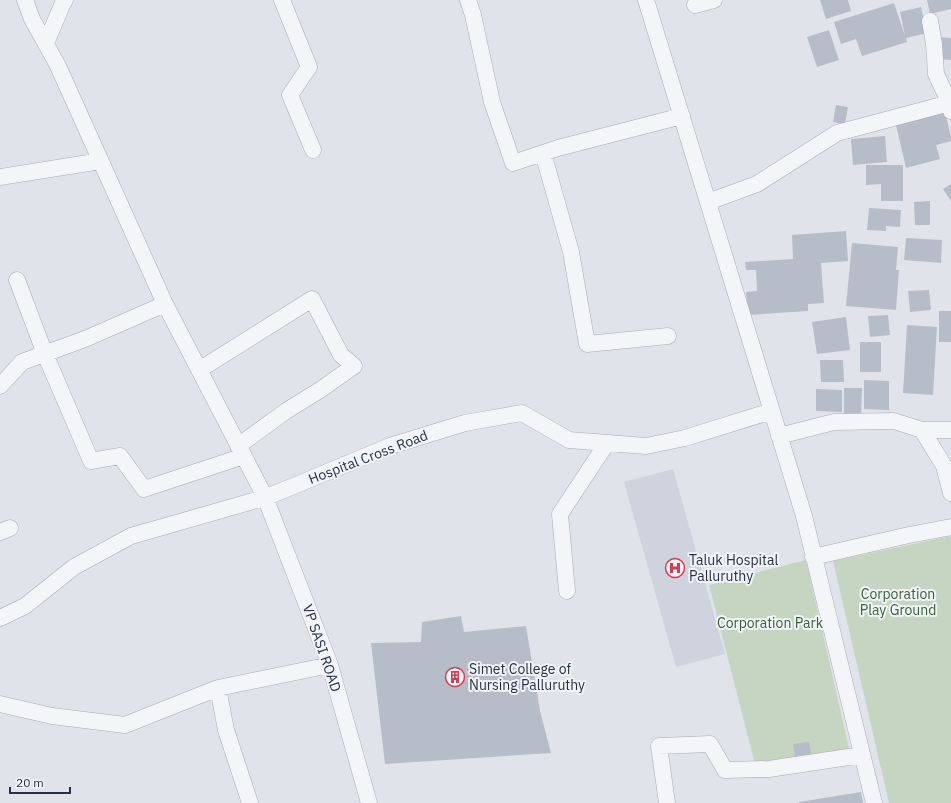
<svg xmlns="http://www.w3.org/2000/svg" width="951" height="803" font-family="'IBM Plex Sans',sans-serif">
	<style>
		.built { fill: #ced3dd }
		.green { fill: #c6d5c1 }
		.building { fill: #b7bdc8 }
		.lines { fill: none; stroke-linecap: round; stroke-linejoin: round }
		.street-casing { stroke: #a5abb5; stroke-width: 17 }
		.street { stroke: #f3f5f8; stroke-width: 16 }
		.labels { text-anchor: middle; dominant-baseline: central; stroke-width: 4; stroke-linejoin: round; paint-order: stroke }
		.street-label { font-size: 14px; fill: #273143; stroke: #f0f3f8 }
		.poi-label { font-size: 14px; fill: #273143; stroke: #f0f3f8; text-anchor: start }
		.park-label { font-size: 14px; fill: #3b6033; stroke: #f0f3f8 }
	</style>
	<rect width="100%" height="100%" fill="#e0e4ea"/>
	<path class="built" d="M 673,469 L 725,654 L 676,667 L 624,482 Z"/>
	<path class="green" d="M 951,536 L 951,803 L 889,803 L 833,561 Z
		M 806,560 L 851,757 L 756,768 L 709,585 Z"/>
	<path class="building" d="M 820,0 L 848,0 L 851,11 L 826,19 Z
		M 927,0 L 951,0 L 951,9 L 930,14 Z
		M 894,3 L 905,36 L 900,12 L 921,7 L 927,33 L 906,38 L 907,42 L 862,56 L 856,39 L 841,44 L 834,22 Z
		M 829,30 L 839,60 L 817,67 L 807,37 Z
		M 938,37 L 951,38 L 951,60 L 936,59 Z
		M 836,105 L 848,107 L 845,124 L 833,122 Z
		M 945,112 L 951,137 L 951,141 L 936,145 L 940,159 L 906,168 L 896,125 Z
		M 885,136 L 887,162 L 853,165 L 851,139 Z
		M 866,165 L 903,165 L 903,201 L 881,201 L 881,184 L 866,185 Z
		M 951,184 L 951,201 L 943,189 Z
		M 930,201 L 930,225 L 915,225 L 914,202 Z
		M 869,208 L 901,210 L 900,227 L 886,226 L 886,231 L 867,230 Z
		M 846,231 L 848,261 L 821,263 L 824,303 L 808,304 L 808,311 L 748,315 L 746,292 L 757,291 L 756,270 L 746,270 L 745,262 L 793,259 L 792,235 Z
		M 906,238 L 942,240 L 941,263 L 904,260 Z
		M 852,243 L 898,247 L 896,270 L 899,270 L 896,310 L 846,306 Z
		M 929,290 L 931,310 L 910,312 L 908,291 Z
		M 939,311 L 951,311 L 951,342 L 939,342 Z
		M 888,315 L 890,335 L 870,337 L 868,316 Z
		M 846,317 L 850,350 L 817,354 L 812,322 Z
		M 907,325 L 937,327 L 933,395 L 903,393 Z
		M 860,342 L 881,342 L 881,372 L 860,372 Z
		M 820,360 L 843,360 L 844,382 L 821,382 Z
		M 864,380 L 889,381 L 889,410 L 864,409 Z
		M 844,388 L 862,388 L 861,415 L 844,414 Z
		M 816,389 L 842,390 L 842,412 L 816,411 Z
		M 461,616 L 464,632 L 526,626 L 540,711 L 551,753 L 385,764 L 371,643 L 421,642 L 422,622 Z
		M 809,742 L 811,754 L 795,756 L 793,744 Z
		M 861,792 L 863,803 L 799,803 L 799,802 Z"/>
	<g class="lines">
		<defs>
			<path id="street" d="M 25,0 L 32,19 L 58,66 L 165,304 L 265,497 L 330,665 L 369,803
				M 282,0 L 309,67 L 290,95 L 313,150
				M 468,0 L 473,15 L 492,102 L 513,163 L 558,148 L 682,116
				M 646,0 L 804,516 L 874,803
				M 695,5 L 714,0
				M 930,21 L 934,44 L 936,74 L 949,102 L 951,111
				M 46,43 L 63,3 L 65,0
				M 543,153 L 571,252 L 587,344 L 668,336
				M 0,177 L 101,161
				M 708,202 L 757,184 L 837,133 L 942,105 L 951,102
				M 17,280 L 45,354 L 91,461 L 120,456 L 144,489 L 244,456
				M 199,370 L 312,299 L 341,355 L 354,366 L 320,390 L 286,411 L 238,446
				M 0,386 L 22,362 L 85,339 L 165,304
				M 922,430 L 951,430
				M 779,436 L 834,422 L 894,421 L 922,430 L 944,466 L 951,493
				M 0,532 L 10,528
				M 813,557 L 909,535 L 951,527
				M 567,591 L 560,514 L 607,443
				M 0,618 L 25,606 L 74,567 L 131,536 L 267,497 L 390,446 L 465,423 L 522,413 L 569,440 L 646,446 L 685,438 L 772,411
				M 218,688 L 226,730 L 250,803
				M 0,704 L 52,716 L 125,725 L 218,688 L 330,665
				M 667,803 L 659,746 L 710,744 L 725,770 L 769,769 L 862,755"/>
		</defs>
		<use href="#street" class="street-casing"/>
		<use href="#street" class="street"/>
	</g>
	<defs>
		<symbol id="hospital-ring" viewBox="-11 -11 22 22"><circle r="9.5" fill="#f0f3f8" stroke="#d93b51" stroke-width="1.5"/><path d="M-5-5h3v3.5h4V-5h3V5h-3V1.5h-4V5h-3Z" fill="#d93b51"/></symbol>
		<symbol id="building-ring" viewBox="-11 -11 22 22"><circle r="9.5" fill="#f0f3f8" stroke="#d93b51" stroke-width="1.5"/><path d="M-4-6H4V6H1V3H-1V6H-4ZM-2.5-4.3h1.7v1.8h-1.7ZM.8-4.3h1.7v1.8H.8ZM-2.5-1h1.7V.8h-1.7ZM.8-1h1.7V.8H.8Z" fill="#d93b51"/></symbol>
	</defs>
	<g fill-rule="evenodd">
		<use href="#hospital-ring" x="664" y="557" width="22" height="22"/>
		<use href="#building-ring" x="444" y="666" width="22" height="22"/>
	</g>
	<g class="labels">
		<g class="street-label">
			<text transform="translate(368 457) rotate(-21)">Hospital Cross Road</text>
			<text transform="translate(322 648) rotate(71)">VP SASI ROAD</text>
		</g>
		<g class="poi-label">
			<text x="689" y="560">Taluk Hospital<tspan x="689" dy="16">Palluruthy</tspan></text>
			<text x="469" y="669">Simet College of<tspan x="469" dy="16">Nursing Palluruthy</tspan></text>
		</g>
		<g class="park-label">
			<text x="898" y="594">Corporation<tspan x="898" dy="16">Play Ground</tspan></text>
			<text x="770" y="623">Corporation Park</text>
		</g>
	</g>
	<path d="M10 787v6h60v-6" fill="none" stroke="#273143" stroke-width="2"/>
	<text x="16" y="787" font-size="12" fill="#273143" stroke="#f0f3f8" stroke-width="3" paint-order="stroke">20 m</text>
</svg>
